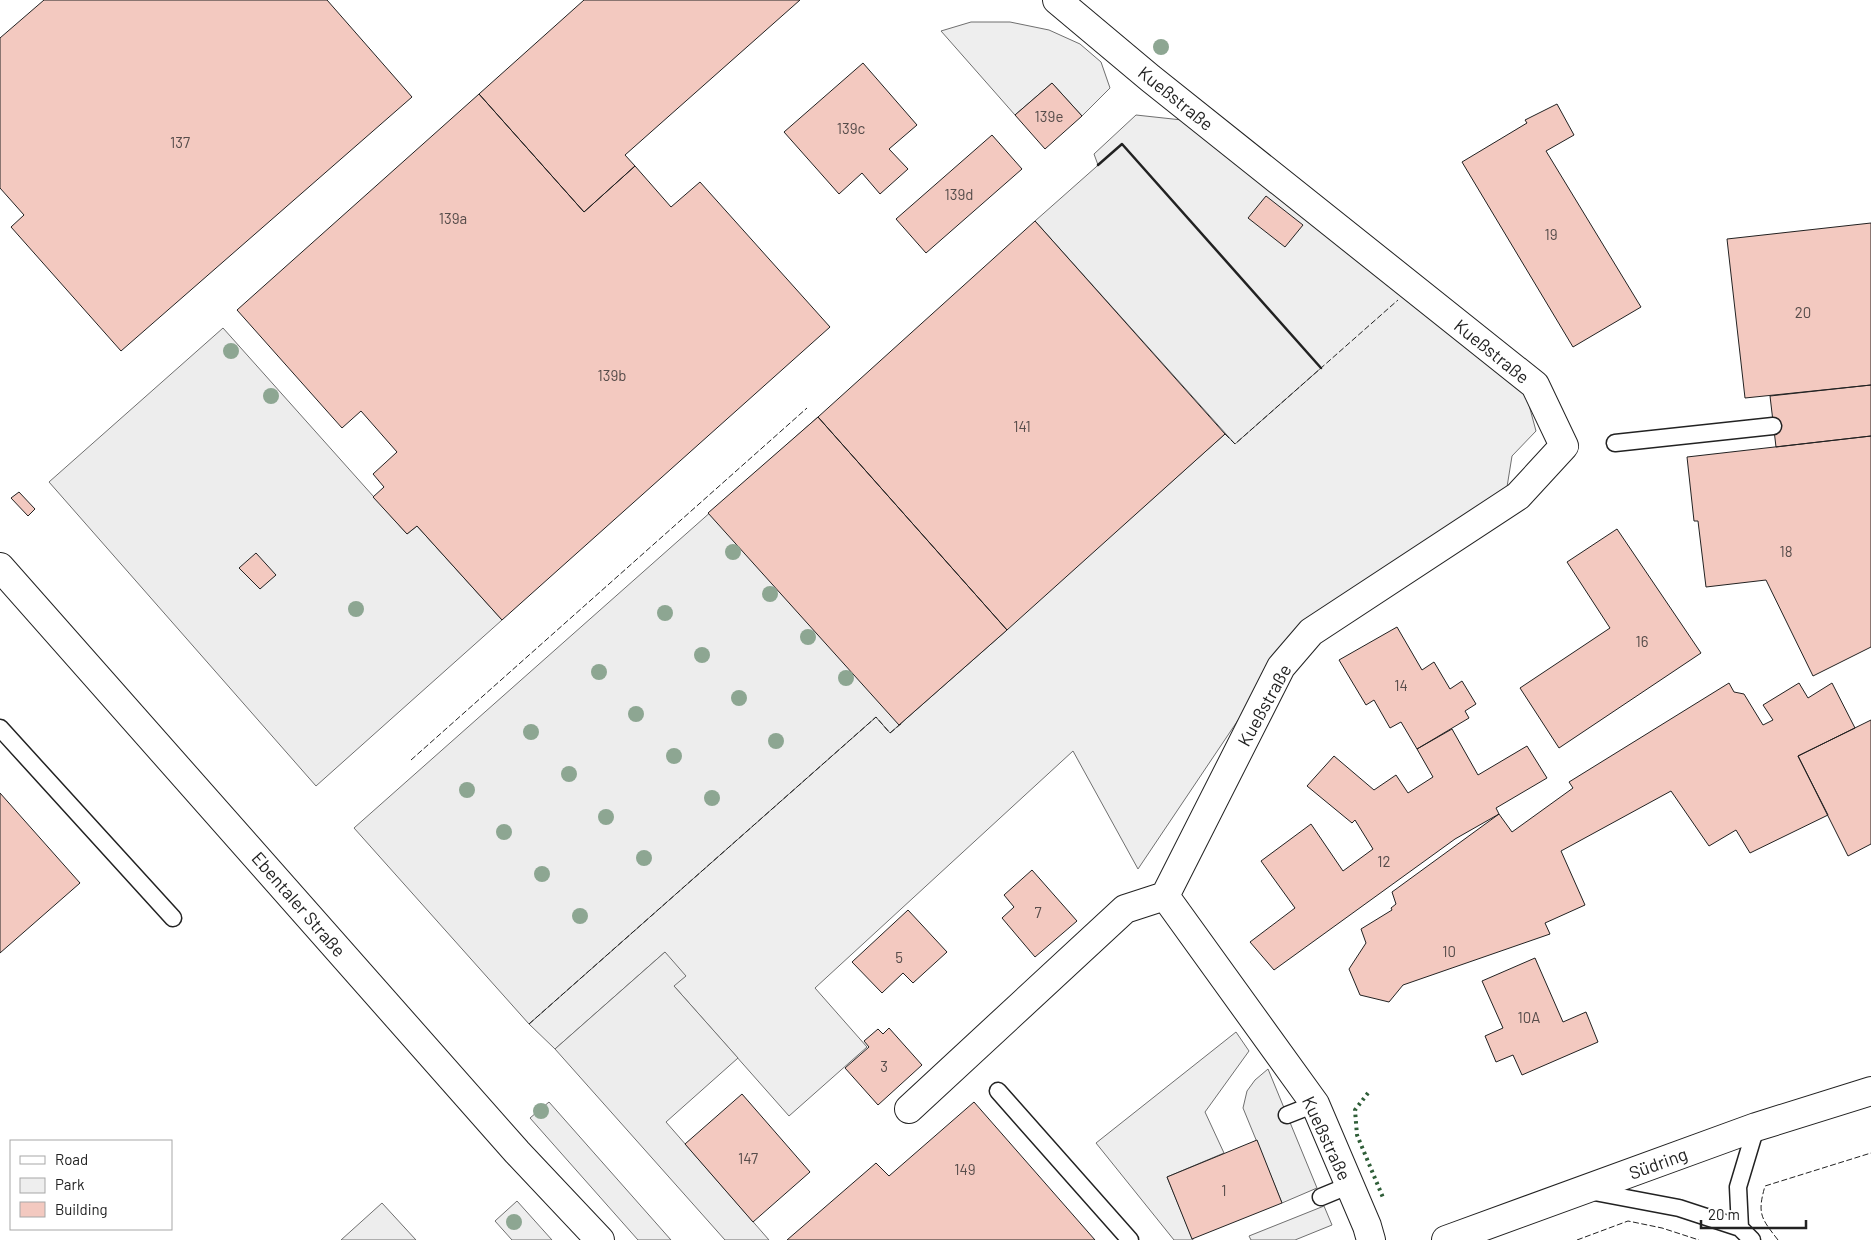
<svg xmlns="http://www.w3.org/2000/svg" width="1871" height="1240" font-family="Barlow,sans-serif">
	<style>
		.green { fill: #eee; stroke: #6f6f6f }
		.parking { fill: #ededed; stroke: #6f6f6f }
		.building { fill: #f3c9c0; stroke: #222 }
		.lines { fill: none; stroke-linecap: round; stroke-linejoin: round }
		.service-casing { stroke: #222; stroke-width: 19 }
		.minor-casing { stroke: #222; stroke-width: 30 }
		.secondary-casing { stroke: #222; stroke-width: 30 }
		.primary-casing { stroke: #222; stroke-width: 30 }
		.service { stroke: #fff; stroke-width: 16 }
		.minor { stroke: #fff; stroke-width: 28 }
		.secondary { stroke: #fff; stroke-width: 28 }
		.primary { stroke: #fff; stroke-width: 28 }
		.hedge { stroke: #2f5e38; stroke-width: 4; stroke-dasharray: 2.5 4; stroke-linecap: butt }
		.fence { stroke: #222; stroke-width: 1; stroke-dasharray: 6 2.5; stroke-linecap: butt }
		.wall { stroke: #222; stroke-width: 2.5 }
		.tree { fill: #8da692 }
		.labels { text-anchor: middle; dominant-baseline: central; stroke-width: 4; stroke-linejoin: round; paint-order: stroke }
		.number-label { font-size: 15px; fill: #564c4a }
		.street-label { font-size: 18px; fill: #222; stroke: #fff }
	</style>
	<rect width="100%" height="100%" fill="#fff"/>
	<path class="green" d="M 971,22 L 1010,22 L 1049,30 L 1080,44 L 1101,62 L 1110,88 L 1082,116 L 1052,83 L 1015,115 L 941,31 Z
		M 1136,115 L 1182,120 L 1526,394 L 1536,431 L 1512,456 L 1507,487 L 1306,619 L 1138,869 L 1073,751 L 815,988 L 867,1047 L 789,1116 L 674,986 L 665,952 L 555,1049 L 529,1024 L 876,717 L 890,733 L 1225,434 L 1235,444 L 1122,145 L 1098,165 L 1094,154 Z
		M 1236,1032 L 1249,1051 L 1205,1112 L 1224,1153 L 1167,1177 L 1193,1240 L 1174,1240 L 1096,1143 Z
		M 549,1102 L 671,1240 L 638,1240 L 530,1118 Z
		M 517,1201 L 552,1240 L 512,1240 L 495,1221 Z
		M 1324,1206 L 1332,1225 L 1295,1240 L 1251,1240 L 1249,1236 Z"/>
	<path class="parking" d="M 1122,144 L 1321,368 L 1235,444 L 1035,221 Z
		M 223,328 L 407,534 L 417,526 L 502,620 L 316,786 L 49,482 Z
		M 818,417 L 1007,630 L 890,733 L 876,717 L 529,1024 L 354,828 Z
		M 665,952 L 686,976 L 674,986 L 738,1058 L 666,1122 L 769,1240 L 725,1240 L 555,1049 Z
		M 1268,1069 L 1317,1188 L 1282,1203 L 1243,1108 L 1247,1091 L 1255,1080 Z
		M 382,1203 L 416,1240 L 341,1240 Z"/>
	<path class="building" d="M 44,0 L 327,0 L 412,97 L 121,351 L 11,227 L 24,215 L 0,188 L 0,38 Z
		M 584,0 L 800,0 L 625,155 L 635,166 L 584,212 L 479,94 Z
		M 863,63 L 917,125 L 889,149 L 908,169 L 880,194 L 862,173 L 839,194 L 784,132 Z
		M 1052,83 L 1082,116 L 1045,149 L 1015,115 Z
		M 479,94 L 584,212 L 635,166 L 671,207 L 700,182 L 830,327 L 502,620 L 417,526 L 407,534 L 373,497 L 384,487 L 373,474 L 397,452 L 361,411 L 342,428 L 237,310 Z
		M 1557,104 L 1574,135 L 1546,151 L 1641,307 L 1573,347 L 1462,162 L 1527,123 L 1525,120 Z
		M 992,135 L 1022,169 L 926,253 L 896,219 Z
		M 1266,196 L 1303,225 L 1285,247 L 1248,218 Z
		M 1035,221 L 1225,434 L 1007,630 L 818,417 Z
		M 1871,223 L 1871,385 L 1745,398 L 1727,239 Z
		M 1871,385 L 1871,436 L 1776,447 L 1770,396 Z
		M 818,417 L 1007,630 L 899,725 L 708,513 Z
		M 1871,436 L 1871,647 L 1813,676 L 1766,580 L 1706,587 L 1698,521 L 1694,521 L 1687,457 Z
		M 19,492 L 35,509 L 28,516 L 11,498 Z
		M 1617,529 L 1701,653 L 1559,748 L 1520,688 L 1610,628 L 1567,562 Z
		M 256,553 L 276,575 L 260,589 L 239,568 Z
		M 1397,627 L 1422,670 L 1434,662 L 1450,689 L 1462,681 L 1476,704 L 1465,711 L 1469,718 L 1417,749 L 1401,722 L 1390,728 L 1374,700 L 1366,705 L 1339,660 Z
		M 1729,683 L 1734,692 L 1744,694 L 1763,725 L 1773,720 L 1763,705 L 1799,683 L 1808,698 L 1832,683 L 1855,728 L 1798,756 L 1828,815 L 1750,853 L 1736,830 L 1709,846 L 1671,791 L 1561,851 L 1585,905 L 1545,923 L 1550,934 L 1403,985 L 1389,1002 L 1360,995 L 1349,969 L 1366,943 L 1361,929 L 1392,910 L 1391,908 L 1396,904 L 1392,892 L 1499,814 L 1512,832 L 1573,788 L 1569,782 Z
		M 1871,720 L 1871,844 L 1848,856 L 1798,756 Z
		M 1452,729 L 1478,775 L 1527,746 L 1547,778 L 1496,808 L 1499,814 L 1455,839 L 1274,970 L 1250,942 L 1295,908 L 1261,861 L 1311,824 L 1343,871 L 1373,849 L 1355,820 L 1352,823 L 1307,786 L 1334,756 L 1374,790 L 1396,775 L 1408,793 L 1433,777 L 1417,749 Z
		M 0,793 L 80,883 L 0,953 Z
		M 1032,870 L 1077,921 L 1035,957 L 1002,918 L 1014,907 L 1004,895 Z
		M 908,910 L 947,952 L 913,983 L 903,973 L 882,993 L 852,962 Z
		M 1535,958 L 1563,1022 L 1586,1012 L 1598,1042 L 1522,1075 L 1513,1055 L 1496,1062 L 1485,1036 L 1503,1028 L 1482,981 Z
		M 889,1028 L 922,1065 L 878,1105 L 845,1068 L 869,1047 L 864,1041 L 878,1029 L 883,1034 Z
		M 742,1094 L 810,1172 L 753,1222 L 685,1144 Z
		M 974,1102 L 1095,1240 L 787,1240 L 876,1163 L 889,1176 Z
		M 1257,1140 L 1282,1203 L 1192,1239 L 1167,1177 Z"/>
	<g class="lines">
		<defs>
			<path id="service" d="M 1615,443 L 1773,426
				M 0,728 L 173,918
				M 998,1091 L 1130,1240
				M 1287,1115 L 1315,1104
				M 1589,1191 L 1679,1208 L 1740,1228 L 1752,1240
				M 1321,1197 L 1350,1185
				M 1740,1228 L 1738,1187 L 1756,1127"/>
			<path id="minor" d="M 1057,0 L 1150,78 L 1535,385 L 1564,446 L 1518,496 L 1311,632 L 1281,667 L 1165,896 L 1315,1104 L 1367,1226 L 1371,1240
				M 909,1109 L 1125,909 L 1165,896"/>
			<path id="secondary" d="M 0,567 L 517,1152 L 600,1240"/>
			<path id="primary" d="M 1446,1240 L 1756,1127 L 1871,1091"/>
		</defs>
		<use href="#service" class="service-casing"/>
		<use href="#minor" class="minor-casing"/>
		<use href="#secondary" class="secondary-casing"/>
		<use href="#primary" class="primary-casing"/>
		<use href="#service" class="service"/>
		<use href="#minor" class="minor"/>
		<use href="#secondary" class="secondary"/>
		<use href="#primary" class="primary"/>
		<path class="hedge" d="M 1368,1093 L 1355,1110 L 1357,1135 L 1384,1200"/>
		<path class="fence" d="M 1225,434 L 1235,444 L 1398,300
			M 411,760 L 807,408
			M 529,1024 L 876,717 L 890,733 L 902,723
			M 1577,1240 L 1628,1221 L 1662,1228 L 1699,1240
			M 1778,1240 C 1761,1218 1757,1214 1765,1186 L 1871,1153"/>
		<path class="wall" d="M 1098,165 L 1122,144 L 1321,368"/>
	</g>
	<g class="tree">
		<circle cx="1161" cy="47" r="8"/>
		<circle cx="231" cy="351" r="8"/>
		<circle cx="271" cy="396" r="8"/>
		<circle cx="733" cy="552" r="8"/>
		<circle cx="770" cy="594" r="8"/>
		<circle cx="356" cy="609" r="8"/>
		<circle cx="665" cy="613" r="8"/>
		<circle cx="808" cy="637" r="8"/>
		<circle cx="702" cy="655" r="8"/>
		<circle cx="599" cy="672" r="8"/>
		<circle cx="846" cy="678" r="8"/>
		<circle cx="739" cy="698" r="8"/>
		<circle cx="636" cy="714" r="8"/>
		<circle cx="531" cy="732" r="8"/>
		<circle cx="776" cy="741" r="8"/>
		<circle cx="674" cy="756" r="8"/>
		<circle cx="569" cy="774" r="8"/>
		<circle cx="467" cy="790" r="8"/>
		<circle cx="712" cy="798" r="8"/>
		<circle cx="606" cy="817" r="8"/>
		<circle cx="504" cy="832" r="8"/>
		<circle cx="644" cy="858" r="8"/>
		<circle cx="542" cy="874" r="8"/>
		<circle cx="580" cy="916" r="8"/>
		<circle cx="541" cy="1111" r="8"/>
		<circle cx="514" cy="1222" r="8"/>
	</g>
	<g class="labels">
		<g class="number-label">
			<text x="1049" y="116">139e</text>
			<text x="851" y="128">139c</text>
			<text x="180" y="142">137</text>
			<text x="959" y="194">139d</text>
			<text x="453" y="218">139a</text>
			<text x="1551" y="234">19</text>
			<text x="1803" y="312">20</text>
			<text x="612" y="375">139b</text>
			<text x="1022" y="426">141</text>
			<text x="1786" y="551">18</text>
			<text x="1642" y="641">16</text>
			<text x="1401" y="685">14</text>
			<text x="1384" y="861">12</text>
			<text x="1038" y="912">7</text>
			<text x="1449" y="951">10</text>
			<text x="899" y="957">5</text>
			<text x="1529" y="1017">10A</text>
			<text x="884" y="1066">3</text>
			<text x="748" y="1158">147</text>
			<text x="965" y="1169">149</text>
			<text x="1224" y="1190">1</text>
		</g>
		<g class="street-label">
			<text transform="translate(1176 98) rotate(39)">Kueßstraße</text>
			<text transform="translate(1492 351) rotate(39)">Kueßstraße</text>
			<text transform="translate(1264 705) rotate(-61)">Kueßstraße</text>
			<text transform="translate(299 904) rotate(49)">Ebentaler Straße</text>
			<text transform="translate(1327 1138) rotate(65)">Kueßstraße</text>
			<text transform="translate(1658 1163) rotate(-20)">Südring</text>
		</g>
	</g>
	<rect x="10" y="1140" width="162" height="90" fill="#ffffff" stroke="#a7a7a7"/>
	<rect x="20" y="1156" width="25" height="8" fill="#ffffff" stroke="#a7a7a7"/>
	<text x="55" y="1165" font-size="15" fill="#222222">Road</text>
	<rect x="20" y="1178" width="25" height="15" fill="#eeeeee" stroke="#a7a7a7"/>
	<text x="55" y="1190" font-size="15" fill="#222222">Park</text>
	<rect x="20" y="1202" width="25" height="15" fill="#f3c9c0" stroke="#a7a7a7"/>
	<text x="55" y="1215" font-size="15" fill="#222222">Building</text>
	<path d="M1701 1220v8h105v-8" fill="none" stroke="#222222" stroke-width="2.5"/>
	<text x="1708" y="1220" font-size="15" fill="#222222" stroke="#ffffff" stroke-width="4" paint-order="stroke">20 m</text>
</svg>
